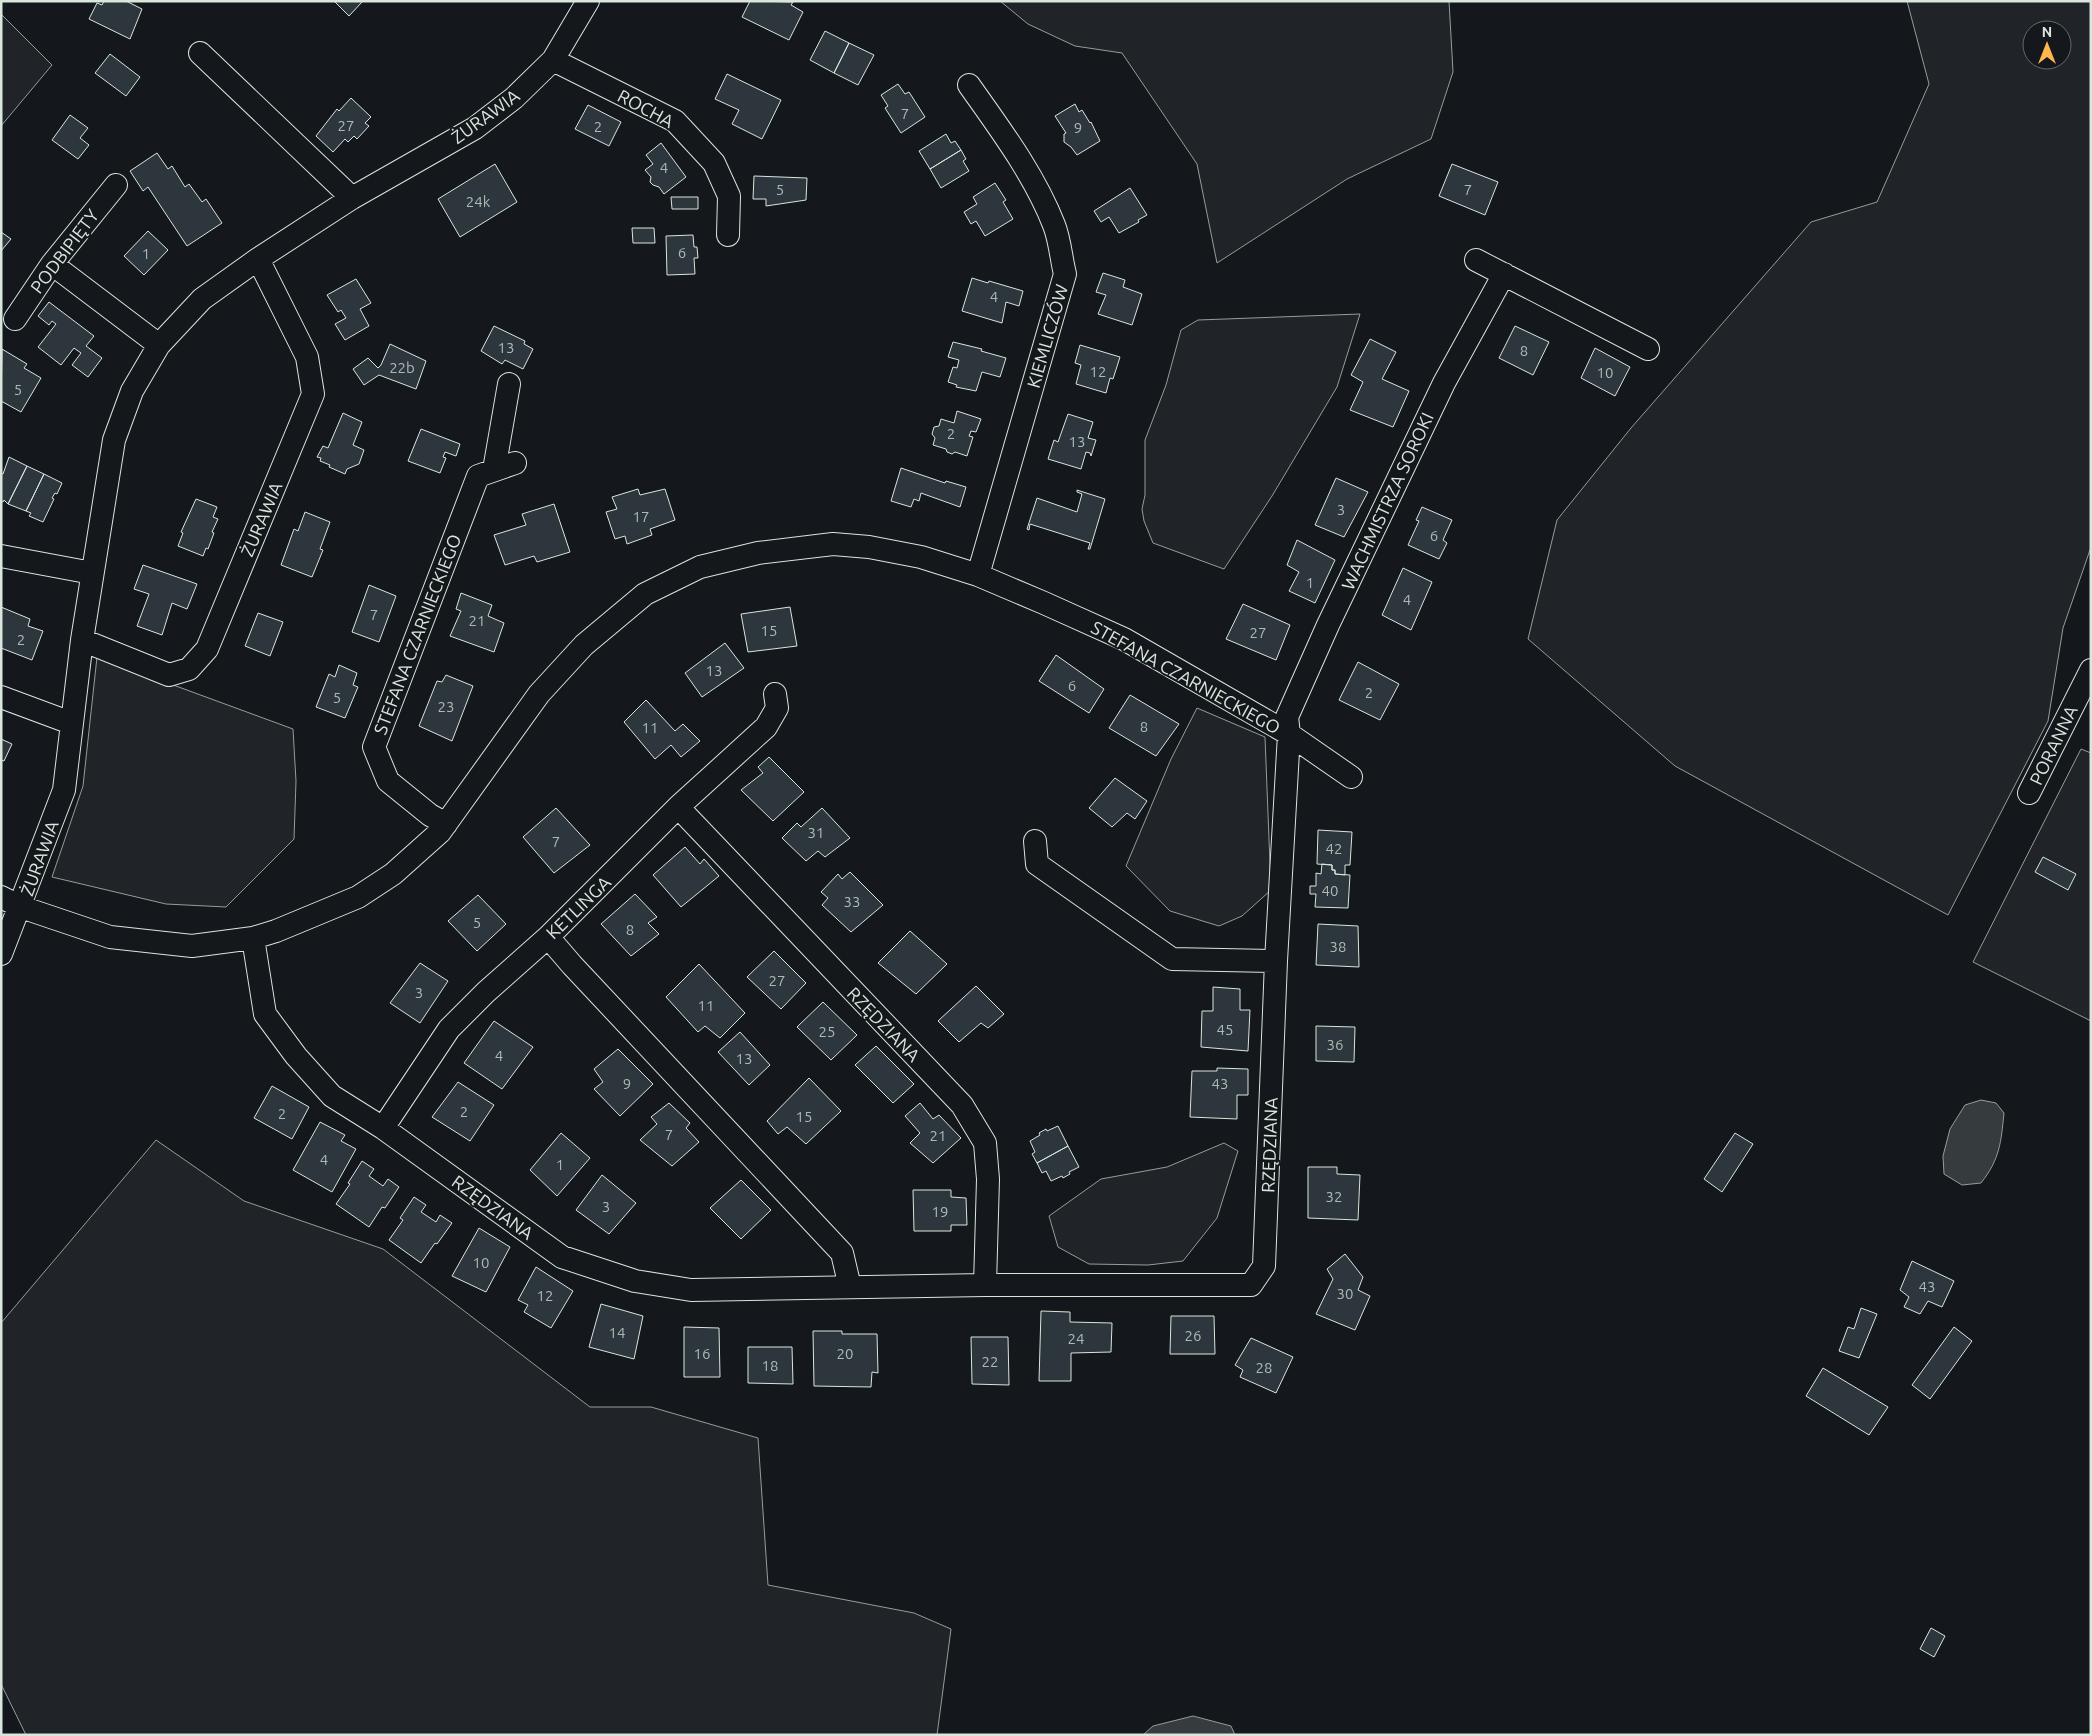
<svg xmlns="http://www.w3.org/2000/svg" width="2092" height="1736" font-family="Ubuntu,sans-serif">
	<style>
		.green { fill: #202428; stroke: #939e99; fill-rule: evenodd }
		.water { fill: #363b3e; stroke: #939e99 }
		.building { fill: #2c363c; stroke: #d8e6dc }
		.lines { fill: none; stroke-linecap: round; stroke-linejoin: round }
		.minor-casing { stroke: #d8e6dc; stroke-width: 24 }
		.minor { stroke: #14181c; stroke-width: 22 }
		.labels { text-anchor: middle; dominant-baseline: central; stroke-width: 4; stroke-linejoin: round; paint-order: stroke }
		.number-label { font-size: 15px; fill: #adbab4 }
		.street-label { font-size: 18px; fill: #d8e6dc; stroke: #14181c }
	</style>
	<rect width="100%" height="100%" fill="#14181c"/>
	<path class="green" d="M 1000,1 L 1449,1 L 1453,72 L 1431,139 L 1347,179 L 1217,263 L 1197,164 L 1122,53 L 1075,46 L 1028,24 Z
		M 1907,1 L 2091,1 L 2091,547 L 2063,628 L 2048,721 L 1948,915 L 1675,766 L 1528,639 L 1557,520 L 1631,428 L 1811,222 L 1877,202 L 1929,84 ZM 2032,30 L 2062,30 L 2062,60 L 2032,60 Z
		M 1,14 L 52,65 L 1,126 Z
		M 1360,314 L 1337,387 L 1272,496 L 1224,569 L 1153,543 L 1144,521 L 1142,509 L 1145,495 L 1145,440 L 1166,385 L 1181,330 L 1198,320 Z
		M 97,657 L 293,729 L 296,781 L 294,839 L 226,907 L 166,904 L 52,877 L 83,786 Z
		M 1197,708 L 1265,737 L 1271,890 L 1242,916 L 1219,926 L 1170,911 L 1126,866 L 1171,759 Z
		M 2081,749 L 2091,753 L 2091,1021 L 1973,962 Z
		M 156,1140 L 244,1201 L 383,1249 L 590,1407 L 651,1407 L 758,1438 L 768,1585 L 914,1613 L 951,1629 L 937,1735 L 26,1735 L 1,1684 L 1,1323 Z
		M 1224,1143 L 1238,1151 L 1217,1218 L 1183,1261 L 1148,1265 L 1089,1264 L 1058,1247 L 1049,1216 L 1101,1179 L 1167,1167 Z"/>
	<path class="water" d="M 1981,1100 L 1996,1103 L 2004,1113 C 2001,1142 2000,1159 1981,1183 L 1962,1185 L 1944,1174 L 1943,1156 L 1950,1129 L 1965,1105 Z
		M 1193,1716 L 1231,1726 L 1235,1735 L 1143,1735 L 1153,1726 Z"/>
	<path class="building" d="M 104,1 L 126,1 L 142,9 L 130,39 L 89,19 L 97,3 L 102,5 Z
		M 334,1 L 363,1 L 349,16 Z
		M 750,1 L 793,2 L 791,5 L 803,12 L 789,40 L 742,17 Z
		M 825,31 L 849,43 L 834,73 L 810,60 Z
		M 849,43 L 874,55 L 858,85 L 834,73 Z
		M 110,54 L 140,77 L 126,96 L 95,73 Z
		M 727,74 L 781,100 L 762,139 L 732,124 L 739,110 L 715,99 Z
		M 898,84 L 905,94 L 909,92 L 925,117 L 901,133 L 885,108 L 888,106 L 881,95 Z
		M 351,98 L 371,117 L 365,123 L 369,126 L 357,139 L 354,136 L 348,142 L 345,139 L 333,152 L 316,136 L 337,109 L 339,111 Z
		M 1075,104 L 1079,112 L 1082,110 L 1090,123 L 1091,122 L 1100,141 L 1077,155 L 1071,147 L 1064,142 L 1064,134 L 1066,133 L 1055,116 Z
		M 588,105 L 621,122 L 609,146 L 575,129 Z
		M 70,115 L 88,128 L 80,138 L 89,145 L 78,159 L 52,140 Z
		M 946,134 L 951,143 L 955,141 L 961,150 L 930,169 L 919,151 Z
		M 661,143 L 686,177 L 664,194 L 659,187 L 653,185 L 650,182 L 651,177 L 645,170 L 653,164 L 646,155 Z
		M 961,150 L 966,159 L 963,161 L 969,171 L 941,188 L 930,169 Z
		M 157,153 L 168,169 L 172,166 L 185,187 L 189,184 L 202,202 L 206,199 L 222,223 L 187,246 L 148,187 L 143,191 L 130,171 Z
		M 495,164 L 517,202 L 460,237 L 438,199 Z
		M 1452,164 L 1498,182 L 1485,215 L 1439,196 Z
		M 754,176 L 807,178 L 806,200 L 766,206 L 766,199 L 753,199 Z
		M 995,183 L 1006,200 L 1003,202 L 1013,219 L 985,236 L 976,221 L 971,224 L 964,212 L 977,204 L 973,197 Z
		M 1130,188 L 1147,215 L 1138,220 L 1139,222 L 1119,233 L 1109,217 L 1101,222 L 1094,211 Z
		M 671,197 L 698,197 L 698,209 L 672,209 Z
		M 632,228 L 654,228 L 655,243 L 633,243 Z
		M 148,231 L 168,250 L 144,275 L 124,256 Z
		M 1,232 L 11,239 L 1,251 Z
		M 693,235 L 694,247 L 697,247 L 698,258 L 694,258 L 695,274 L 667,275 L 666,236 Z
		M 1103,273 L 1125,280 L 1123,287 L 1142,294 L 1132,325 L 1098,314 L 1106,295 L 1096,292 Z
		M 972,278 L 988,283 L 989,281 L 1023,291 L 1019,306 L 1006,302 L 1002,323 L 962,311 Z
		M 356,279 L 371,303 L 360,309 L 369,326 L 345,340 L 335,324 L 346,318 L 341,310 L 338,312 L 327,295 Z
		M 49,302 L 94,336 L 86,346 L 102,358 L 88,377 L 72,365 L 81,353 L 74,348 L 61,365 L 38,347 L 56,324 L 52,321 L 49,325 L 38,316 Z
		M 494,326 L 525,341 L 524,344 L 533,349 L 523,369 L 505,360 L 502,364 L 481,351 Z
		M 1515,326 L 1549,342 L 1533,375 L 1499,358 Z
		M 1370,339 L 1396,352 L 1382,379 L 1409,391 L 1393,427 L 1350,410 L 1363,382 L 1351,375 Z
		M 953,342 L 982,349 L 981,351 L 1006,358 L 1000,377 L 982,372 L 976,391 L 956,387 L 957,385 L 948,382 L 953,367 L 957,368 L 959,360 L 948,357 Z
		M 390,344 L 426,361 L 416,389 L 379,375 L 364,385 L 353,369 L 368,358 L 378,368 L 381,365 Z
		M 1080,345 L 1120,357 L 1113,379 L 1110,378 L 1106,393 L 1076,384 L 1081,365 L 1075,363 Z
		M 1595,348 L 1630,367 L 1615,396 L 1581,378 Z
		M 2,349 L 27,364 L 24,368 L 41,378 L 21,412 L 1,401 Z
		M 957,411 L 981,419 L 976,432 L 971,431 L 969,436 L 973,437 L 967,456 L 955,452 L 952,454 L 947,452 L 946,449 L 933,445 L 935,438 L 932,434 L 934,427 L 939,426 L 941,419 L 954,423 Z
		M 343,413 L 362,422 L 353,445 L 364,450 L 359,464 L 347,469 L 345,474 L 329,467 L 330,465 L 320,461 L 321,458 L 317,457 L 323,446 L 328,448 Z
		M 1068,414 L 1093,422 L 1088,438 L 1096,440 L 1091,456 L 1090,453 L 1086,452 L 1081,469 L 1048,459 L 1054,440 L 1058,442 Z
		M 421,429 L 460,444 L 456,456 L 445,452 L 443,457 L 446,458 L 440,473 L 408,461 Z
		M 9,457 L 27,466 L 8,504 L 4,500 L 3,502 L 1,501 L 1,473 L 3,474 Z
		M 27,466 L 44,474 L 26,511 L 8,504 Z
		M 901,468 L 945,483 L 946,481 L 966,487 L 960,507 L 921,493 L 919,501 L 914,499 L 911,507 L 891,501 Z
		M 44,474 L 62,483 L 57,494 L 55,493 L 52,498 L 54,499 L 43,522 L 29,516 L 31,513 L 26,511 Z
		M 1336,478 L 1368,492 L 1344,537 L 1315,525 Z
		M 638,489 L 640,495 L 665,489 L 675,520 L 650,529 L 652,535 L 627,544 L 625,536 L 615,539 L 606,512 L 617,509 L 612,497 Z
		M 1077,490 L 1105,499 L 1090,549 L 1088,549 L 1090,543 L 1030,524 L 1029,530 L 1027,529 L 1037,498 L 1077,512 L 1082,494 L 1077,492 Z
		M 196,499 L 217,507 L 213,517 L 218,519 L 212,532 L 214,533 L 208,549 L 206,548 L 203,556 L 178,546 L 183,533 L 181,532 Z
		M 554,504 L 570,552 L 537,562 L 534,556 L 505,565 L 494,535 L 526,525 L 522,514 Z
		M 1422,507 L 1452,520 L 1443,540 L 1447,543 L 1439,559 L 1408,545 L 1419,521 L 1416,520 Z
		M 305,512 L 330,522 L 320,549 L 323,550 L 312,577 L 281,565 L 294,529 L 298,531 Z
		M 1297,540 L 1335,560 L 1315,603 L 1289,591 L 1299,572 L 1287,565 Z
		M 143,565 L 197,584 L 187,609 L 172,603 L 162,635 L 137,626 L 149,594 L 134,589 Z
		M 1403,568 L 1432,582 L 1411,630 L 1382,615 Z
		M 369,585 L 396,596 L 379,642 L 352,632 Z
		M 461,593 L 492,605 L 488,616 L 504,623 L 494,652 L 450,636 L 461,611 L 456,609 Z
		M 1243,604 L 1290,625 L 1276,660 L 1226,639 Z
		M 1,607 L 30,619 L 28,626 L 43,631 L 32,660 L 1,648 Z
		M 790,607 L 797,646 L 748,652 L 741,614 Z
		M 258,613 L 283,622 L 270,656 L 245,646 Z
		M 725,643 L 744,668 L 702,697 L 685,673 Z
		M 1056,655 L 1104,689 L 1089,713 L 1039,681 Z
		M 1358,662 L 1399,684 L 1380,720 L 1339,700 Z
		M 339,665 L 357,673 L 353,685 L 358,687 L 345,718 L 316,707 L 329,674 L 335,677 Z
		M 446,675 L 473,686 L 452,741 L 419,726 L 437,681 L 442,682 Z
		M 1130,695 L 1179,724 L 1156,756 L 1109,728 Z
		M 646,700 L 675,731 L 683,724 L 700,741 L 681,757 L 671,745 L 655,759 L 624,722 Z
		M 1,739 L 12,744 L 4,761 L 1,760 Z
		M 769,757 L 804,792 L 773,821 L 741,790 L 763,773 L 758,767 Z
		M 1115,778 L 1147,801 L 1135,819 L 1127,813 L 1112,827 L 1089,808 Z
		M 556,808 L 590,845 L 554,873 L 523,837 Z
		M 822,808 L 850,838 L 825,857 L 818,851 L 806,861 L 782,838 L 797,823 L 801,827 Z
		M 1318,830 L 1352,832 L 1350,865 L 1345,865 L 1345,875 L 1335,874 L 1335,870 L 1332,870 L 1332,865 L 1317,864 Z
		M 685,847 L 700,864 L 704,859 L 719,876 L 681,907 L 653,875 Z
		M 2043,857 L 2076,874 L 2068,890 L 2035,872 Z
		M 1322,864 L 1332,865 L 1332,870 L 1335,870 L 1335,874 L 1350,875 L 1348,908 L 1315,907 L 1316,894 L 1310,894 L 1310,886 L 1316,886 L 1316,873 L 1321,874 Z
		M 850,872 L 883,905 L 851,932 L 822,905 L 828,898 L 821,892 L 838,874 L 842,879 Z
		M 635,894 L 657,917 L 648,923 L 659,934 L 631,956 L 601,924 Z
		M 478,895 L 506,924 L 477,951 L 448,921 Z
		M 1318,924 L 1358,926 L 1359,967 L 1316,965 Z
		M 910,931 L 947,964 L 916,994 L 878,963 Z
		M 774,951 L 806,983 L 781,1009 L 747,977 Z
		M 420,963 L 448,981 L 420,1023 L 390,1003 Z
		M 699,964 L 745,1013 L 720,1038 L 705,1026 L 698,1032 L 666,997 Z
		M 976,986 L 1004,1014 L 988,1028 L 981,1023 L 959,1042 L 938,1021 Z
		M 1213,987 L 1240,989 L 1240,1010 L 1250,1010 L 1248,1051 L 1201,1047 L 1202,1011 L 1213,1011 Z
		M 823,1002 L 857,1035 L 831,1060 L 797,1027 Z
		M 494,1021 L 533,1047 L 502,1089 L 464,1063 Z
		M 1316,1026 L 1355,1027 L 1354,1062 L 1316,1061 Z
		M 740,1032 L 770,1065 L 749,1085 L 718,1052 Z
		M 876,1046 L 914,1084 L 893,1103 L 855,1065 Z
		M 618,1049 L 653,1084 L 620,1116 L 594,1089 L 603,1082 L 594,1069 Z
		M 1217,1068 L 1248,1069 L 1248,1095 L 1237,1095 L 1237,1119 L 1190,1117 L 1192,1071 L 1217,1071 Z
		M 809,1078 L 841,1111 L 806,1144 L 787,1127 L 778,1134 L 767,1121 Z
		M 458,1082 L 494,1105 L 470,1141 L 432,1117 Z
		M 272,1086 L 309,1107 L 292,1139 L 254,1118 Z
		M 669,1103 L 690,1123 L 686,1128 L 699,1142 L 672,1166 L 640,1140 L 657,1124 L 651,1117 Z
		M 920,1103 L 933,1119 L 939,1115 L 961,1138 L 933,1163 L 910,1143 L 920,1133 L 905,1116 Z
		M 320,1122 L 345,1135 L 341,1141 L 356,1149 L 332,1192 L 293,1170 Z
		M 1058,1126 L 1068,1146 L 1037,1163 L 1032,1154 L 1035,1152 L 1030,1141 L 1040,1135 L 1039,1133 L 1046,1129 L 1047,1131 Z
		M 561,1133 L 590,1158 L 557,1196 L 530,1170 Z
		M 1735,1133 L 1753,1144 L 1722,1192 L 1704,1179 Z
		M 1068,1146 L 1079,1167 L 1069,1172 L 1070,1174 L 1063,1178 L 1062,1176 L 1051,1181 L 1046,1171 L 1042,1173 L 1037,1163 Z
		M 362,1161 L 374,1169 L 369,1176 L 383,1186 L 388,1179 L 399,1187 L 385,1208 L 382,1207 L 369,1227 L 336,1204 L 350,1184 L 348,1183 Z
		M 1308,1167 L 1337,1167 L 1337,1174 L 1360,1175 L 1358,1220 L 1308,1218 Z
		M 602,1175 L 636,1203 L 609,1234 L 576,1210 Z
		M 741,1180 L 771,1210 L 741,1239 L 710,1208 Z
		M 913,1190 L 951,1190 L 951,1197 L 966,1198 L 967,1225 L 951,1225 L 951,1231 L 914,1231 Z
		M 414,1197 L 426,1205 L 421,1212 L 436,1222 L 440,1215 L 452,1223 L 437,1244 L 435,1243 L 421,1263 L 389,1240 L 403,1220 L 400,1218 Z
		M 479,1228 L 510,1247 L 486,1292 L 452,1276 Z
		M 1345,1254 L 1363,1277 L 1358,1290 L 1370,1296 L 1355,1330 L 1316,1314 L 1333,1279 L 1327,1269 Z
		M 1912,1261 L 1954,1281 L 1942,1307 L 1928,1301 L 1920,1314 L 1904,1307 L 1909,1297 L 1900,1290 Z
		M 536,1267 L 573,1291 L 551,1328 L 524,1312 L 528,1305 L 518,1300 Z
		M 601,1304 L 643,1316 L 634,1359 L 589,1347 Z
		M 1861,1308 L 1877,1314 L 1859,1358 L 1839,1351 L 1848,1327 L 1854,1329 Z
		M 1041,1311 L 1070,1312 L 1070,1322 L 1112,1323 L 1111,1352 L 1071,1353 L 1071,1381 L 1039,1381 Z
		M 1171,1316 L 1214,1316 L 1215,1354 L 1170,1354 Z
		M 684,1327 L 719,1328 L 720,1377 L 684,1377 Z
		M 1954,1327 L 1972,1341 L 1930,1399 L 1912,1385 Z
		M 813,1331 L 842,1331 L 842,1334 L 877,1334 L 878,1373 L 872,1372 L 871,1387 L 814,1386 Z
		M 971,1337 L 1008,1337 L 1009,1385 L 972,1384 Z
		M 1251,1338 L 1293,1357 L 1276,1393 L 1240,1377 L 1243,1370 L 1235,1365 Z
		M 748,1347 L 792,1347 L 793,1384 L 748,1383 Z
		M 1823,1368 L 1888,1407 L 1869,1435 L 1806,1396 Z
		M 1931,1628 L 1945,1636 L 1934,1657 L 1920,1649 Z"/>
	<g class="lines">
		<defs>
			<path id="minor" d="M 200,53 L 352,198
				M 553,60 L 675,121 L 714,163 L 729,196 L 728,235
				M 969,85 C 1000,129 1034,174 1054,225 C 1060,240 1061,258 1065,274 L 978,575
				M 1476,260 L 1648,349
				M 52,264 L 159,345
				M 15,319 L 52,264 L 116,185
				M 494,470 L 509,384
				M 1,556 L 92,573
				M 82,640 L 169,675 L 189,669 L 207,649 L 313,394 L 307,357 L 258,259
				M 1,697 L 71,723
				M 2029,793 L 2091,670
				M 678,807 L 962,1105 L 985,1143 L 988,1179 L 985,1285
				M 446,824 L 430,815 L 388,781 L 374,747 L 478,476 L 515,463
				M 1035,841 L 1037,864 L 1172,959 L 1276,961
				M 1,897 L 21,907 L 110,937 L 192,946 L 253,938 L 276,931 L 358,897 L 393,874 L 440,832 L 539,694 L 584,645 L 645,594 L 700,567 L 758,553 L 833,544 L 869,547 L 921,557 L 978,575 L 1044,603 L 1124,639 L 1289,734 L 1351,777
				M 548,937 L 572,965 L 842,1253 L 850,1287
				M 253,938 L 265,1014 L 296,1056 L 332,1096 L 383,1128 L 562,1257 L 635,1281 L 691,1290 L 985,1285 L 1251,1285 L 1264,1266 L 1276,961 L 1289,734 L 1287,717 L 1328,625 L 1444,383 L 1504,274
				M 1,954 L 64,790 L 82,640 L 114,440 L 132,391 L 159,345 L 202,299 L 258,259 L 352,198 L 475,128 L 514,98 L 553,60 L 588,1
				M 383,1128 L 449,1029 L 486,992 L 548,937 L 678,807 L 766,727 L 777,708 L 775,694"/>
		</defs>
		<use href="#minor" class="minor-casing"/>
		<use href="#minor" class="minor"/>
	</g>
	<g class="labels">
		<g class="number-label">
			<text x="905" y="113">7</text>
			<text x="346" y="125">27</text>
			<text x="598" y="126">2</text>
			<text x="1078" y="127">9</text>
			<text x="664" y="167">4</text>
			<text x="780" y="189">5</text>
			<text x="1468" y="189">7</text>
			<text x="478" y="201">24k</text>
			<text x="682" y="252">6</text>
			<text x="146" y="253">1</text>
			<text x="994" y="296">4</text>
			<text x="506" y="347">13</text>
			<text x="1524" y="350">8</text>
			<text x="402" y="367">22b</text>
			<text x="1098" y="371">12</text>
			<text x="1605" y="372">10</text>
			<text x="18" y="389">5</text>
			<text x="951" y="433">2</text>
			<text x="1077" y="441">13</text>
			<text x="1341" y="509">3</text>
			<text x="641" y="516">17</text>
			<text x="1434" y="535">6</text>
			<text x="1310" y="582">1</text>
			<text x="1407" y="599">4</text>
			<text x="374" y="614">7</text>
			<text x="477" y="620">21</text>
			<text x="769" y="630">15</text>
			<text x="1258" y="632">27</text>
			<text x="21" y="639">2</text>
			<text x="714" y="670">13</text>
			<text x="1072" y="685">6</text>
			<text x="1369" y="692">2</text>
			<text x="337" y="697">5</text>
			<text x="446" y="706">23</text>
			<text x="1144" y="726">8</text>
			<text x="650" y="727">11</text>
			<text x="816" y="832">31</text>
			<text x="556" y="841">7</text>
			<text x="1334" y="848">42</text>
			<text x="1330" y="890">40</text>
			<text x="852" y="901">33</text>
			<text x="477" y="922">5</text>
			<text x="630" y="929">8</text>
			<text x="1338" y="946">38</text>
			<text x="777" y="980">27</text>
			<text x="419" y="992">3</text>
			<text x="706" y="1005">11</text>
			<text x="1225" y="1029">45</text>
			<text x="827" y="1031">25</text>
			<text x="1335" y="1044">36</text>
			<text x="499" y="1055">4</text>
			<text x="744" y="1058">13</text>
			<text x="627" y="1083">9</text>
			<text x="1220" y="1083">43</text>
			<text x="464" y="1111">2</text>
			<text x="282" y="1113">2</text>
			<text x="804" y="1116">15</text>
			<text x="669" y="1134">7</text>
			<text x="938" y="1135">21</text>
			<text x="324" y="1159">4</text>
			<text x="560" y="1164">1</text>
			<text x="1334" y="1196">32</text>
			<text x="606" y="1206">3</text>
			<text x="940" y="1211">19</text>
			<text x="481" y="1262">10</text>
			<text x="1927" y="1286">43</text>
			<text x="1345" y="1293">30</text>
			<text x="545" y="1295">12</text>
			<text x="617" y="1332">14</text>
			<text x="1193" y="1335">26</text>
			<text x="1076" y="1338">24</text>
			<text x="702" y="1353">16</text>
			<text x="845" y="1353">20</text>
			<text x="990" y="1361">22</text>
			<text x="770" y="1365">18</text>
			<text x="1264" y="1367">28</text>
		</g>
		<g class="street-label">
			<text transform="translate(646 108) rotate(28)">ROCHA</text>
			<text transform="translate(485 116) rotate(-36)">ŻURAWIA</text>
			<text transform="translate(64 251) rotate(-53)">PODBIPIĘTY</text>
			<text transform="translate(1047 336) rotate(-74)">KIEMLICZÓW</text>
			<text transform="translate(1387 501) rotate(-65)">WACHMISTRZA SOROKI</text>
			<text transform="translate(261 519) rotate(-67)">ŻURAWIA</text>
			<text transform="translate(417 634) rotate(-69)">STEFANA CZARNIECKIEGO</text>
			<text transform="translate(1186 677) rotate(29)">STEFANA CZARNIECKIEGO</text>
			<text transform="translate(2053 745) rotate(-64)">PORANNA</text>
			<text transform="translate(39 858) rotate(-70)">ŻURAWIA</text>
			<text transform="translate(578 907) rotate(-44)">KETLINGA</text>
			<text transform="translate(884 1024) rotate(46)">RZĘDZIANA</text>
			<text transform="translate(1269 1145) rotate(-88)">RZĘDZIANA</text>
			<text transform="translate(493 1207) rotate(36)">RZĘDZIANA</text>
		</g>
	</g>
	<rect width="2092" height="1736" fill="none" stroke="#d8e6dc" stroke-width="5"/>
	<g transform="translate(2047 45)"><circle r="24" fill="#14181c" stroke="#626a69"/>
	<path d="M0-4L9 19L0 12L-9 19Z" fill="#ffb74d"/>
	<text y="-8" font-size="14" font-weight="bold" text-anchor="middle" fill="#d8e6dc">N</text>
	</g>
</svg>
